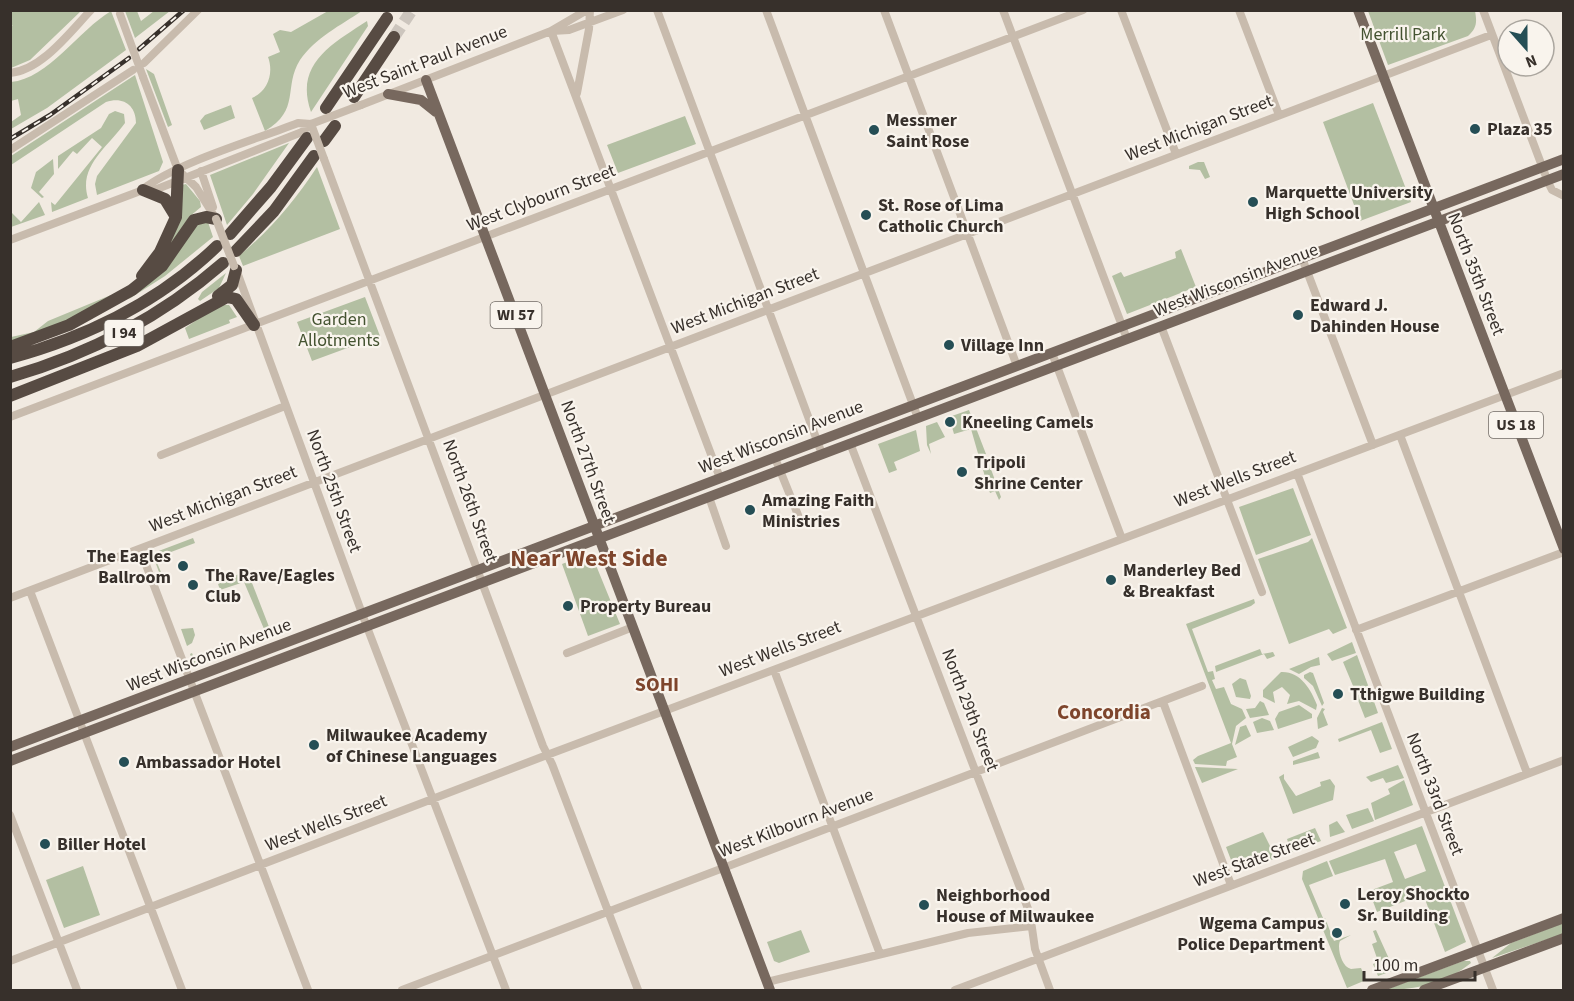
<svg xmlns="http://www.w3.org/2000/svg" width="1574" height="1001" font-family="'Source Sans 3',sans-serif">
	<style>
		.green { fill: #b3bfa2; fill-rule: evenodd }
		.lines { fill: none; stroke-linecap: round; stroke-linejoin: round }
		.highway-tunnel { stroke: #ccc5bd; stroke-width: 12; stroke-dasharray: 12 6; stroke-linecap: butt }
		.minor { stroke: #c8bbad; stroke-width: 8 }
		.major { stroke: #77685e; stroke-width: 10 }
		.highway { stroke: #574b43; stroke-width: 12 }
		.rail-casing { stroke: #37302b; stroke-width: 4.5 }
		.rail { stroke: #f9f4ed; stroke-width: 2; stroke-dasharray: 7; stroke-linecap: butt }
		.minor-bridge { stroke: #c8bbad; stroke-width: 8 }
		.poi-dot { fill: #254e55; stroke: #f9f4ed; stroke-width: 2 }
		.labels { text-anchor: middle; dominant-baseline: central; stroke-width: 4.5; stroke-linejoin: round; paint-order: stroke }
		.shield { fill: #f9f4ed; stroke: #716b65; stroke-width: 1.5 }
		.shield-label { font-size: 16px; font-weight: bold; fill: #37302b }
		.park-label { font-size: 18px; fill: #445331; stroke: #f9f4ed }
		.street-label { font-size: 18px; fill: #37302b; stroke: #f9f4ed }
		.poi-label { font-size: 18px; font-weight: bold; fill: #37302b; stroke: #f9f4ed; text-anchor: start }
		.neighbourhood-label { font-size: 20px; font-weight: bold; fill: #7e452c; stroke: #f9f4ed }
		.quarter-label { font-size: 21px; font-weight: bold; fill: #7e452c; stroke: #f9f4ed }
		.district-label { font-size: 24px; font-weight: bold; fill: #7e452c; stroke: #f9f4ed }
	</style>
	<rect width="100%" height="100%" fill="#f1eae1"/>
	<path class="green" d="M 11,10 L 81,11 L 30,60 L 11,68 L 11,27 L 13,25 L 11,26 Z
		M 111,11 L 126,50 L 47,108 L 11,129 L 11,122 L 21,115 L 18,99 L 11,101 L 11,82 C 48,79 79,30 111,11 Z
		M 125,11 L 137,11 L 141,21 L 154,11 L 170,11 L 135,38 Z
		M 328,11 L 362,11 C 341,25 315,38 300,60 C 283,87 301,110 265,131 L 252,98 C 268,91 274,73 268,57 L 280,52 L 273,34 L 280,30 L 291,32 Z
		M 1368,11 L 1475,11 C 1477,22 1477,28 1468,36 L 1388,65 Z
		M 367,21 L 368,26 L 311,112 C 294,64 332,44 367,21 Z
		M 146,69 L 154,74 L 172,125 L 168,127 Z
		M 135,75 L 163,162 L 159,171 L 97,195 L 95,184 L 97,176 L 136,123 C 136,105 123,96 106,102 L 11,165 L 11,156 Z
		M 1373,103 L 1411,202 L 1360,221 L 1323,122 Z
		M 231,105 L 235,118 L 204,130 L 200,121 L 205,115 Z
		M 115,111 L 124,114 L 125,123 C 108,147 78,166 88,198 L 52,212 L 51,202 L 55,205 L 102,147 L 92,138 L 77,154 L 73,151 L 58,169 L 58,156 L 101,128 L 109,114 Z
		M 685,116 L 696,144 L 618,173 L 607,145 Z
		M 289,143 L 253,194 L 227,225 L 210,175 Z
		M 53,159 L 54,174 L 39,192 L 44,197 L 42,198 L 31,188 L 36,172 Z
		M 1198,162 L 1204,162 L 1210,177 L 1205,179 L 1200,170 L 1189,169 L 1189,166 Z
		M 317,167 L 340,229 L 243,266 L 239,256 C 271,229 294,202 317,167 Z
		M 186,184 L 200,201 L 201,207 L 189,217 L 180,235 L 169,246 L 180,218 L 182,185 Z
		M 39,202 L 45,215 L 11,227 L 12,213 L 21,222 Z
		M 208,222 L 213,237 L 165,276 L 129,299 L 196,225 Z
		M 1181,249 L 1196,287 L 1127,314 L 1112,276 L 1121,272 L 1124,277 L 1176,258 L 1175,252 Z
		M 226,273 L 219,288 L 200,301 L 198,299 L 202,292 Z
		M 111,295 L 96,308 L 11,344 L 11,337 L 34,332 L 48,321 Z
		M 365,297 L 380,336 L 312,361 L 297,322 Z
		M 219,305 L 229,305 L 237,317 L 229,320 L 230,323 L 189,339 L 185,328 Z
		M 969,410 L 986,454 L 979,457 L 971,429 L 954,434 L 949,417 Z
		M 937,422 L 945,437 L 929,444 L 931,454 L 927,445 L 926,426 Z
		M 916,430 L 920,451 L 894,462 L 897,470 L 889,473 L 878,444 Z
		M 987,458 L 1001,497 L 999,500 L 995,491 L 990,493 L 980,460 Z
		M 1293,488 L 1311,535 L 1256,555 L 1239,507 Z
		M 193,538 L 195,543 L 155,558 L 166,584 L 163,583 L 153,556 L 156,552 Z
		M 1312,538 L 1347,628 L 1333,634 L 1329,629 L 1289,644 L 1258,559 L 1308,542 Z
		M 591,553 L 620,624 L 588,636 L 562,564 Z
		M 247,570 L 271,632 L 277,631 L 278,635 L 248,646 L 248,644 L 267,636 L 244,582 L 220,590 L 218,584 Z
		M 1254,599 L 1255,603 L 1251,606 L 1192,629 L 1208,672 L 1213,671 L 1215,679 L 1212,680 L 1216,689 L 1224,687 L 1231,704 L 1242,709 L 1246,718 L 1236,726 L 1232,744 L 1237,757 L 1227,761 L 1226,766 L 1195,764 L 1193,760 L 1198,756 L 1231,743 L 1186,624 Z
		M 193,628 L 195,635 L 192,643 L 187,646 L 181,629 Z
		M 1352,642 L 1356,653 L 1332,661 L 1327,654 Z
		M 234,649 L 235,652 L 198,666 L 194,664 L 190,654 L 192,653 L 195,661 L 199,663 Z
		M 1260,649 L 1262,654 L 1273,652 L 1275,656 L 1267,659 L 1264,654 L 1216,672 L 1215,666 Z
		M 1357,655 L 1369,688 L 1356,693 L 1343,662 Z
		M 1319,657 L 1320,665 L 1311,667 L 1299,674 L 1289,669 Z
		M 1281,672 C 1300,671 1311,689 1317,705 L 1316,710 L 1299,701 L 1287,704 L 1290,695 L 1282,687 L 1273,692 L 1275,703 L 1263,697 L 1263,690 Z
		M 1310,672 L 1313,673 L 1324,703 L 1322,706 L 1313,686 L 1304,678 L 1304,675 Z
		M 1240,678 L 1246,680 L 1251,696 L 1250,699 L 1236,697 L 1232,684 Z
		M 1370,690 L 1378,713 L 1365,718 L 1356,695 Z
		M 1260,701 L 1264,703 L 1269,715 L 1250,718 L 1246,709 L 1255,708 Z
		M 1299,705 L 1312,714 L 1312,718 L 1278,729 L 1275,719 L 1279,712 Z
		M 1322,708 L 1325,709 L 1323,712 L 1328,725 L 1318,729 L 1317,718 Z
		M 1262,718 L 1270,721 L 1274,730 L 1257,733 L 1253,722 Z
		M 1382,722 L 1392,749 L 1380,753 L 1371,730 L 1339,742 L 1338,739 Z
		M 1246,725 L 1251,736 L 1235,745 L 1240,727 Z
		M 1312,736 L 1319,741 L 1316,748 L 1293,757 L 1288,747 Z
		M 1318,752 L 1320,758 L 1293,765 L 1293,761 Z
		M 1398,765 L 1404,778 L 1386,783 L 1383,778 L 1371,782 L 1366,777 Z
		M 1195,767 L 1196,767 L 1238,769 L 1202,783 Z
		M 1284,774 L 1284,779 L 1296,796 L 1321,786 L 1320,782 L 1330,779 L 1335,786 L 1333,800 L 1293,814 L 1279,777 Z
		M 1404,780 L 1413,805 L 1375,820 L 1371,803 L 1390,794 L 1388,789 Z
		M 1368,808 L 1374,821 L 1352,829 L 1346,815 Z
		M 1337,821 L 1345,832 L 1330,837 L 1329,825 Z
		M 1422,826 L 1466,942 L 1445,952 L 1423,894 L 1377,912 L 1369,891 L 1393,882 L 1385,859 L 1335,875 L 1329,861 ZM 1416,844 L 1426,871 L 1405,879 L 1394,852 Z
		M 1315,828 L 1321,841 L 1291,852 L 1287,839 Z
		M 1263,832 L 1276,858 L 1236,873 L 1226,847 Z
		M 1327,861 L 1333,876 L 1309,885 L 1323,918 L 1322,922 L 1325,918 L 1334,941 L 1351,935 L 1340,941 C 1337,947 1341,967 1351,969 C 1354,969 1357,968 1361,968 L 1366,980 L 1347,988 L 1302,879 L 1303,871 Z
		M 83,866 L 100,915 L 64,928 L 46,880 Z
		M 1563,923 L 1563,934 L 1492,958 L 1511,943 Z
		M 801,930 L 810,952 L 779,963 L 774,961 L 767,942 Z
		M 1376,930 L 1390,961 L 1398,960 L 1400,968 L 1378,976 L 1373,964 L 1378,961 L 1372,944 L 1377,942 L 1373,931 Z
		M 1463,961 L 1470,961 L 1471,963 C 1446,983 1416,990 1385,990 Z"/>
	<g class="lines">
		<path class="highway-tunnel" d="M 394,37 L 412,10"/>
		<path class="minor" d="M 657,10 L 822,454
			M 766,10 L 918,418
			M 884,10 L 1017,366
			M 1003,10 L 1127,339
			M 1121,10 L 1176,154
			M 1239,10 L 1279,115
			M 1483,10 L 1548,182 L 1552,190 L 1564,196
			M 551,31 L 720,478
			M 552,31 L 569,30 L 623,10
			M 144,63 L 198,10
			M 10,73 C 42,70 70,32 91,10
			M 143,77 L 178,170 L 196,187 L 216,219
			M 577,93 L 589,29 L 590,10
			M 361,105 L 551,31 L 587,10
			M 10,150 L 133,70
			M 324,159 L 543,746 L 552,764 L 638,990
			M 201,171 L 213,207
			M 143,189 C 178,162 255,140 298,123 L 311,124
			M 10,240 L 143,190 L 157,189 L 302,132 L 311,124
			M 1302,258 L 1373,445
			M 236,269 L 367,627 L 506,990
			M 1161,326 L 1262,592
			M 1052,353 L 1122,539
			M 10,417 L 1083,10
			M 1400,435 L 1527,773
			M 850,443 L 1030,914 L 1035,949 L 1050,990
			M 161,455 L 285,406
			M 775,458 L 798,515
			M 1297,473 L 1493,990
			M 709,497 L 726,546
			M 140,549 L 308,990
			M 30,591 L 182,990
			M 10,598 L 1491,35
			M 1356,630 L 1564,552
			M 567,653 L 633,627
			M 774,670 L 880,954
			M 1163,702 L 1231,885
			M 10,815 L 77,990
			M 10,961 L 547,755 L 1564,373
			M 767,982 L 968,933 L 1031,926
			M 402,990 L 1202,686
			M 955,990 L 1564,760"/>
		<path class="major" d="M 1358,10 L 1564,549
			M 426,80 L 770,990
			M 388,94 L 421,100 L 436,112
			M 10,747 L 1564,159
			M 10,761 L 1564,174
			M 1372,990 L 1564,918
			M 1424,990 L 1564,938"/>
		<path class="highway" d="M 354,97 L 394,37
			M 326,108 L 387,18
			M 324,141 L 335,126
			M 143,190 L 165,199 L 176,217
			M 230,234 L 271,187 L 307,138
			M 236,251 L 274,211 L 314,156
			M 142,276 L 160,252 L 176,217 L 178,170
			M 218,296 L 232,285 L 236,270
			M 10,347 L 69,325 L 132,290 L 162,266 L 194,220 L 206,217 L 216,219
			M 10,358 C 87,337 160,301 217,246
			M 10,377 C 90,354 161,317 223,263
			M 10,396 L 137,346 L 227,297 L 236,299 L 254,325"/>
		<defs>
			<path id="rail" d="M 139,49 L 184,10
				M 10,139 L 50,115 L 129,58"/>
		</defs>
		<use href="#rail" class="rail-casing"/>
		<use href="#rail" class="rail"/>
		<path class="minor-bridge" d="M 120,14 L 143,77
			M 324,159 L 311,124 L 361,105
			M 216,219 L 234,266"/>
	</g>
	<g class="poi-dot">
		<circle cx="1475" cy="129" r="6"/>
		<circle cx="874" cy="130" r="6"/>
		<circle cx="1253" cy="202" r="6"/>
		<circle cx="866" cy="215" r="6"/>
		<circle cx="1298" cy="315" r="6"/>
		<circle cx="949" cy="345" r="6"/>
		<circle cx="950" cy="422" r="6"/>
		<circle cx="962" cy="472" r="6"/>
		<circle cx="750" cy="510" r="6"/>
		<circle cx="183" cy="566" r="6"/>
		<circle cx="1111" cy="580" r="6"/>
		<circle cx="193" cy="585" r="6"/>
		<circle cx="568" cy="606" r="6"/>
		<circle cx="1338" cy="694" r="6"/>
		<circle cx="314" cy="745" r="6"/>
		<circle cx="124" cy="762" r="6"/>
		<circle cx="45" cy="844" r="6"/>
		<circle cx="1345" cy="904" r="6"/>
		<circle cx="924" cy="905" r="6"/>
		<circle cx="1337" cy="933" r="6"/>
	</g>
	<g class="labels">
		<g class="shield">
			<rect x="490.5" y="302" width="51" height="26" rx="4.5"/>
			<rect x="104.5" y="320" width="39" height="26" rx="4.5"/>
			<rect x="1489" y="412" width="54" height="26" rx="4.5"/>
		</g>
		<g class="shield-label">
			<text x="516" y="315">WI 57</text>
			<text x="124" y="333">I 94</text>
			<text x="1516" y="425">US 18</text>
		</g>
		<g class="park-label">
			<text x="1403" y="34">Merrill Park</text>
			<text x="339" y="319">Garden<tspan x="339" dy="21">Allotments</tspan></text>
		</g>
		<g class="street-label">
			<text transform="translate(425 62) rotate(-21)">West Saint Paul Avenue</text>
			<text transform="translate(1199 128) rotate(-21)">West Michigan Street</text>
			<text transform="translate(541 198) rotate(-21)">West Clybourn Street</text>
			<text transform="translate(1476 274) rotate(69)">North 35th Street</text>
			<text transform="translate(1236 280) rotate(-21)">West Wisconsin Avenue</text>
			<text transform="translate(745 301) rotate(-21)">West Michigan Street</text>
			<text transform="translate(781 437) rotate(-21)">West Wisconsin Avenue</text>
			<text transform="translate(588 462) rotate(70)">North 27th Street</text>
			<text transform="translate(1235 479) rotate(-21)">West Wells Street</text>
			<text transform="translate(334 491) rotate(70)">North 25th Street</text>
			<text transform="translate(223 499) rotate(-21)">West Michigan Street</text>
			<text transform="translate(470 501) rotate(70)">North 26th Street</text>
			<text transform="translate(780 649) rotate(-21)">West Wells Street</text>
			<text transform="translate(209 655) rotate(-21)">West Wisconsin Avenue</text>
			<text transform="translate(970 710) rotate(69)">North 29th Street</text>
			<text transform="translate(1435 794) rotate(69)">North 33rd Street</text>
			<text transform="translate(326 823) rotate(-21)">West Wells Street</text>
			<text transform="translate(796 823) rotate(-21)">West Kilbourn Avenue</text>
			<text transform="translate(1254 860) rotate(-20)">West State Street</text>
		</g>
		<g class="poi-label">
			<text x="886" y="120">Messmer<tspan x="886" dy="21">Saint Rose</tspan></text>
			<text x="1487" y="129">Plaza 35</text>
			<text x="1265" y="192">Marquette University<tspan x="1265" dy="21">High School</tspan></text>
			<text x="878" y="205">St. Rose of Lima<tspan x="878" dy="21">Catholic Church</tspan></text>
			<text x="1310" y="305">Edward J.<tspan x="1310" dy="21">Dahinden House</tspan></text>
			<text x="961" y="345">Village Inn</text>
			<text x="962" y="422">Kneeling Camels</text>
			<text x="974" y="462">Tripoli<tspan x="974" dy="21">Shrine Center</tspan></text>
			<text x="762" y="500">Amazing Faith<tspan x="762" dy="21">Ministries</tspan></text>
			<text x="171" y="556" text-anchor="end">The Eagles<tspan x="171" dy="21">Ballroom</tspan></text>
			<text x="1123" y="570">Manderley Bed<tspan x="1123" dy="21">&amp; Breakfast</tspan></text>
			<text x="205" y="575">The Rave/Eagles<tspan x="205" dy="21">Club</tspan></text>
			<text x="580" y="606">Property Bureau</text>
			<text x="1350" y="694">Tthigwe Building</text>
			<text x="326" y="735">Milwaukee Academy<tspan x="326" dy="21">of Chinese Languages</tspan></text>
			<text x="136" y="762">Ambassador Hotel</text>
			<text x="57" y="844">Biller Hotel</text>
			<text x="1357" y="894">Leroy Shockto<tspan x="1357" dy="21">Sr. Building</tspan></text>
			<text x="936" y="895">Neighborhood<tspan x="936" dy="21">House of Milwaukee</tspan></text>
			<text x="1325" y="923" text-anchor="end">Wgema Campus<tspan x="1325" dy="21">Police Department</tspan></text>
		</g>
		<g class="neighbourhood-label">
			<text x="657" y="685">SOHI</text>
		</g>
		<g class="quarter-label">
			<text x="1104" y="712">Concordia</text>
		</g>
		<g class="district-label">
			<text x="589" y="558">Near West Side</text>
		</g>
	</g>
	<rect width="1574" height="1001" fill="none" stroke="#37302b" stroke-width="24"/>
	<g transform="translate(1526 48) rotate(159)"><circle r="28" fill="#f9f4ed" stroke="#aba69f" stroke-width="1.5"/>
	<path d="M0-4.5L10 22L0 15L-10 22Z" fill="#254e55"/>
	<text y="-9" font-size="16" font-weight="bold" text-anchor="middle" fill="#37302b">N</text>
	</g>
	<path d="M1364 971v9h111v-9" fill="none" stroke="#37302b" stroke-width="3"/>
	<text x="1373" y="971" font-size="18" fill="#37302b" stroke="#f9f4ed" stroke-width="4.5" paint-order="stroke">100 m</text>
</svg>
